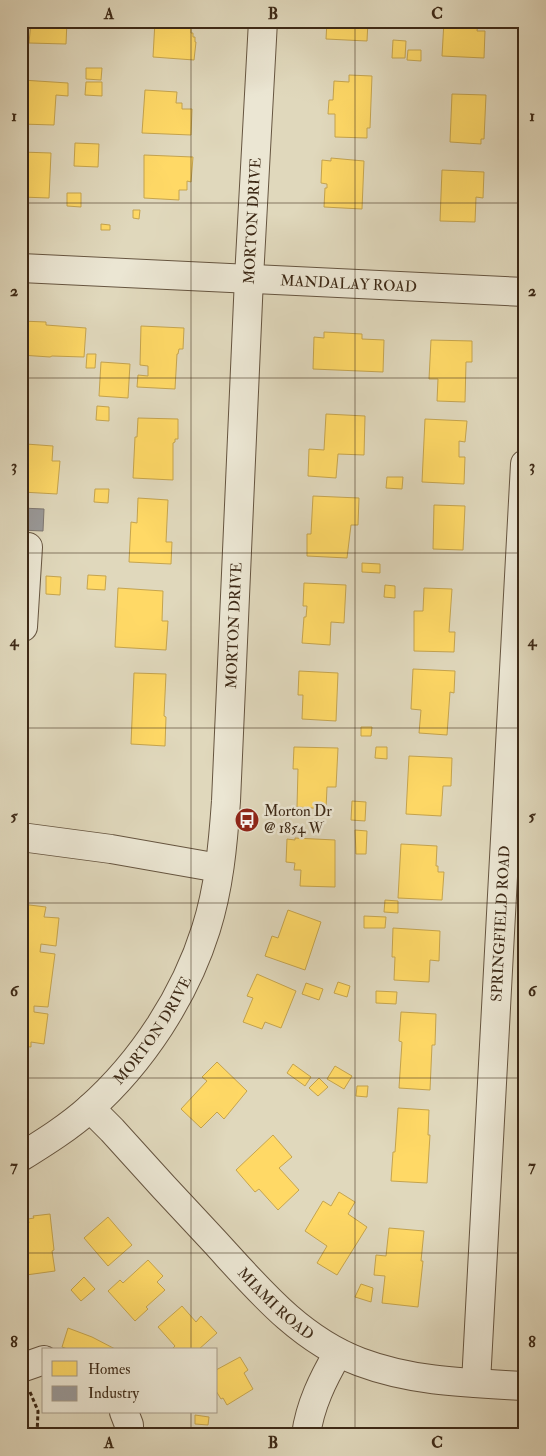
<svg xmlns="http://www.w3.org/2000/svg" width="546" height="1456" font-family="'IM FELL Double Pica',serif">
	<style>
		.homes { fill: #ffd966; stroke: #c5a44e }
		.industry { fill: #999; stroke: #7d7772 }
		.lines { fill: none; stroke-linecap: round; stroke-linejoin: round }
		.minor-casing { stroke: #665540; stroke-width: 30 }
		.path { stroke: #3d2916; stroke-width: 3; stroke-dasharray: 4 2.5; stroke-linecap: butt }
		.minor { stroke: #ebe6d3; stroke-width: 28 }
		.grid { fill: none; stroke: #3d2916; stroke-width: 1; stroke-opacity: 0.55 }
		.labels { text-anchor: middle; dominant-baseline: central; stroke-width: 5; stroke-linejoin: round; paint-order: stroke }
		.street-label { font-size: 15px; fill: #3d2916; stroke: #ebe6d3 }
		.poi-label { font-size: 15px; fill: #3d2916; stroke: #ebe6d3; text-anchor: start }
		.neatline { fill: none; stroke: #3d2916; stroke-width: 2 }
		.grid-label { font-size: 16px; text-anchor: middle; font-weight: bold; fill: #3d2916 }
	</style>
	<rect width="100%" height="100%" fill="#e0d8bc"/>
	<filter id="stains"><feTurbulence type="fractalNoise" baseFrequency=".004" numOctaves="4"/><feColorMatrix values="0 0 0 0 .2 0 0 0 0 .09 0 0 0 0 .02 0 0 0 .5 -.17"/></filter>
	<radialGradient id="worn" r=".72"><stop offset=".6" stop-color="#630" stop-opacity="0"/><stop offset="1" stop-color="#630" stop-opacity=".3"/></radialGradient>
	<path class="homes" d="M 21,21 L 67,21 L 66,44 L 29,43 L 31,22 Z
		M 155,21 L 191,21 L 191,33 L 193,33 L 193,37 L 195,37 L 195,42 L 196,42 L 194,60 L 153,57 Z
		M 327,21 L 368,21 L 367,41 L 326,39 Z
		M 444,21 L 478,21 L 477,31 L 485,31 L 484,58 L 442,56 Z
		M 393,40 L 406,41 L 405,58 L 392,58 Z
		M 408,50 L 421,50 L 421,61 L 407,60 Z
		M 86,68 L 102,68 L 101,80 L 86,79 Z
		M 349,75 L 372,76 L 370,128 L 367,128 L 367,138 L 335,137 L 335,114 L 328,114 L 329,100 L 333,100 L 334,81 L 349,82 Z
		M 22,80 L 68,83 L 68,96 L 56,95 L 54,125 L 21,124 Z
		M 86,82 L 102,82 L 102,96 L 85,95 Z
		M 145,90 L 177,92 L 176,103 L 182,103 L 182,109 L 192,109 L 191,135 L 142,133 Z
		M 452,94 L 486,95 L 484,139 L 481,139 L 481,144 L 450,142 Z
		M 75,143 L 99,144 L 98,167 L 74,166 Z
		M 21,152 L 51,153 L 49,198 L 21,197 Z
		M 144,155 L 193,157 L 191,182 L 187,181 L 187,190 L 179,190 L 179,200 L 144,198 Z
		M 331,158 L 364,161 L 362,209 L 324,207 L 325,188 L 327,188 L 327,184 L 321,183 L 322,160 L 331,161 Z
		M 442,170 L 484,172 L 483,198 L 476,197 L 475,222 L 440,221 Z
		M 67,193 L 81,193 L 81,207 L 67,206 Z
		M 133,210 L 140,210 L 139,219 L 133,218 Z
		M 101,224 L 110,225 L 110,230 L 101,230 Z
		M 21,321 L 46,322 L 46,325 L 86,328 L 84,357 L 52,356 L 50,357 L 21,355 Z
		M 141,326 L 184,328 L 183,349 L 179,349 L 178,354 L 177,354 L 175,389 L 137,387 L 138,375 L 148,376 L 148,366 L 140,365 Z
		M 324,332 L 362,334 L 362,339 L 384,340 L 383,372 L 313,369 L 314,337 L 324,338 Z
		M 431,340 L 472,341 L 472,362 L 466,362 L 465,402 L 437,401 L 438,379 L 429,379 Z
		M 87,354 L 96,354 L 95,368 L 86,368 Z
		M 101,362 L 130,364 L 128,398 L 99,396 Z
		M 97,406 L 109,407 L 109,421 L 96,420 Z
		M 326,414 L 365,416 L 364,455 L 338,454 L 336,478 L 308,476 L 309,449 L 324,450 Z
		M 138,418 L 178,419 L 178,439 L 175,439 L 175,442 L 173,443 L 173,480 L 133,478 L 135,437 L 137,437 Z
		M 425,419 L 467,421 L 465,442 L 459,441 L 459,457 L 465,457 L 464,484 L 422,482 Z
		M 26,444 L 53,446 L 52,461 L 60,461 L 57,494 L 22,492 L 21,459 L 25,459 Z
		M 387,477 L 403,477 L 402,489 L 386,488 Z
		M 95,489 L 109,489 L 108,503 L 94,502 Z
		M 313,496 L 359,498 L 358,525 L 351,525 L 347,558 L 307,556 L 307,534 L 311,534 Z
		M 138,498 L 168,500 L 166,542 L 172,542 L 171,564 L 129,562 L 131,522 L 137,523 Z
		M 434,505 L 465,506 L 463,550 L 433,549 Z
		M 362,563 L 380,564 L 380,573 L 362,572 Z
		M 88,575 L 106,576 L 105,590 L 87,589 Z
		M 46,576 L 61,577 L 60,595 L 46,594 Z
		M 304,583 L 346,585 L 344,623 L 331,622 L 330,645 L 302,643 L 304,617 L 306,617 L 307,606 L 303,606 Z
		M 385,585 L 395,586 L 395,598 L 384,597 Z
		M 118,588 L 163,591 L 162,621 L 168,621 L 166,650 L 115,647 Z
		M 424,588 L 452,589 L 449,632 L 455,632 L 454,652 L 414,651 L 414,611 L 423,611 Z
		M 413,669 L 455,671 L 454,693 L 450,692 L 447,735 L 419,733 L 421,710 L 411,709 Z
		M 299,671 L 338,673 L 336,721 L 302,719 L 303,695 L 298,695 Z
		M 134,673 L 166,674 L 164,716 L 166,717 L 165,746 L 131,744 Z
		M 361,727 L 372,727 L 371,736 L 361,736 Z
		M 294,747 L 338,748 L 336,787 L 327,787 L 326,809 L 297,807 L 298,769 L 293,769 Z
		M 376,747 L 387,747 L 387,759 L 375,758 Z
		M 409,756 L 452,758 L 451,786 L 443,786 L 441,816 L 406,814 Z
		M 352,801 L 366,802 L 365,821 L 351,820 Z
		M 355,830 L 367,831 L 366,854 L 356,854 Z
		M 295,838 L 335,840 L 335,887 L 300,886 L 301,870 L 294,870 L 295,863 L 286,862 L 287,839 L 295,840 Z
		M 401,844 L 437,846 L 436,866 L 438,866 L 438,872 L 444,872 L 442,900 L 398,898 Z
		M 385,900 L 398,901 L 398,913 L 384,912 Z
		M 21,904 L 46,907 L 44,917 L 59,918 L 56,946 L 41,944 L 40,952 L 55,954 L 48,1007 L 34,1006 L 34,1012 L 48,1014 L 44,1044 L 31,1042 L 31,1047 L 21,1046 Z
		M 288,910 L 321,922 L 305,970 L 265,956 L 272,936 L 278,938 Z
		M 364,916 L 386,917 L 385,928 L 364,928 Z
		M 393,928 L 440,931 L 439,961 L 430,960 L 429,982 L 394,980 L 395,957 L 392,957 Z
		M 257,974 L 296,991 L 281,1028 L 265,1022 L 262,1029 L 243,1022 L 253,998 L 247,996 Z
		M 338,982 L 350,986 L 347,997 L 334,993 Z
		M 306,983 L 323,989 L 319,1000 L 302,994 Z
		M 376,991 L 397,992 L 396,1004 L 376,1003 Z
		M 401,1012 L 436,1014 L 435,1045 L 432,1045 L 430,1090 L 399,1088 L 402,1042 L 399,1041 Z
		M 217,1062 L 247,1091 L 224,1119 L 217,1112 L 201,1128 L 181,1109 L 207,1081 L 202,1077 Z
		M 293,1064 L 311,1077 L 305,1086 L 287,1073 Z
		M 335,1066 L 352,1076 L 344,1089 L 327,1079 Z
		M 319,1078 L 328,1087 L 318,1096 L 309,1088 Z
		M 357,1086 L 368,1086 L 367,1097 L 356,1096 Z
		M 398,1108 L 429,1110 L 428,1135 L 430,1135 L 427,1183 L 391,1181 L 393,1152 L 395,1152 Z
		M 273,1135 L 292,1157 L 279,1168 L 299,1190 L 278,1210 L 259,1189 L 255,1192 L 236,1170 Z
		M 339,1192 L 355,1202 L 348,1214 L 367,1227 L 337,1275 L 317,1263 L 327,1246 L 305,1231 L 323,1201 L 331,1206 Z
		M 50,1214 L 54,1250 L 52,1251 L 55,1271 L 26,1275 L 21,1242 L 21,1224 L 29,1223 L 28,1219 L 34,1218 L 33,1216 Z
		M 108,1217 L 132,1245 L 108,1266 L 84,1238 Z
		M 389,1228 L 424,1231 L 421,1261 L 423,1261 L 418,1307 L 382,1303 L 385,1276 L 374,1275 L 376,1255 L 386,1256 Z
		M 148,1260 L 163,1276 L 157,1282 L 165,1290 L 146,1307 L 148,1309 L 135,1321 L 108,1291 L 120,1280 L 123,1283 Z
		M 84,1277 L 95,1289 L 81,1301 L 71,1290 Z
		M 361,1284 L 373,1288 L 371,1302 L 355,1297 Z
		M 182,1306 L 196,1322 L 201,1316 L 217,1333 L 198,1350 L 171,1350 L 175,1346 L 158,1327 Z
		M 68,1328 L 92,1337 L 117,1350 L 70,1350 L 62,1347 Z
		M 240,1357 L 248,1370 L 244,1373 L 253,1389 L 227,1405 L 223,1398 L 221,1399 L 216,1391 L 216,1370 Z
		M 195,1415 L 209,1417 L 208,1425 L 195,1424 Z
		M 206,1429 L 254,1433 L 254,1435 L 206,1435 Z
		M 359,1431 L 398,1433 L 398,1435 L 358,1435 Z"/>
	<path class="industry" d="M 21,508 L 44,509 L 43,531 L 21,530 Z"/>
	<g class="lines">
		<defs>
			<g id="minor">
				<path id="s1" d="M 21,268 L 525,292"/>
				<path d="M 21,547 L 28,547 L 23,627 L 21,627"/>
				<path d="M 21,837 L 111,849 L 219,868"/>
				<path id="s2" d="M 90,1108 L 112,1130 C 146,1168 180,1205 215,1242 C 258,1289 299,1339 360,1362 C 413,1382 469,1383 525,1386"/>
				<path id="s3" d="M 21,1157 C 45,1142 69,1127 89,1109 C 142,1062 185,996 206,929 C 219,888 223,844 226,801 L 249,278 L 263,21"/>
				<path d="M 21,1368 L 44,1360"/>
				<path id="s4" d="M 476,1383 L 525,464"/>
				<path d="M 124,1412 L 129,1425 L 129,1435"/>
				<path d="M 306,1435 C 310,1405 323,1379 338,1353"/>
			</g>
		</defs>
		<use href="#minor" class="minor-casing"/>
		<path class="path" d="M 30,1392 L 38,1411 L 37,1435"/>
		<use href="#minor" class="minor"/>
	</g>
	<path class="grid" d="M 191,21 L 191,1350M 355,21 L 355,1435M 21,203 L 525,203M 21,378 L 525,378M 21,553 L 525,553M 21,728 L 525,728M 21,903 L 525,903M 21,1078 L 525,1078M 21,1253 L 525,1253M 191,1412 L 191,1435"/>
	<defs>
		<symbol id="bus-disc" viewBox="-11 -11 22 22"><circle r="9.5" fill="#8f2418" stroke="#ebe6d3"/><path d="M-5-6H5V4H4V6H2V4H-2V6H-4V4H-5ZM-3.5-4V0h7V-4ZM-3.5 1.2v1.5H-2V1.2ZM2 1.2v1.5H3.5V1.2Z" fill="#fff"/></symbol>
	</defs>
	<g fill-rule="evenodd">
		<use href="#bus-disc" x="233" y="806" width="28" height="28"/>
	</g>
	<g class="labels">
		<g class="street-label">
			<text stroke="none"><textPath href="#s3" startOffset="1011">MORTON DRIVE</textPath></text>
			<text stroke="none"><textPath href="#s1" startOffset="328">MANDALAY ROAD</textPath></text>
			<text stroke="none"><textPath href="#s3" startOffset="606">MORTON DRIVE</textPath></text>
			<text stroke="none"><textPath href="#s4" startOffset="460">SPRINGFIELD ROAD</textPath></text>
			<text stroke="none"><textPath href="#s3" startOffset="185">MORTON DRIVE</textPath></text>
			<text stroke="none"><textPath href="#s2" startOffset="270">MIAMI ROAD</textPath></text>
		</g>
		<g class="poi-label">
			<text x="264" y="811">Morton Dr<tspan x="264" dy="17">@ 1854 W</tspan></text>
		</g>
	</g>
	<rect width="546" height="1456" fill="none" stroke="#e0d8bc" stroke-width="55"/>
	<rect x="42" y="1348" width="175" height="65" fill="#ebe6d3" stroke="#a59a87"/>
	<rect x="52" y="1361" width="25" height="15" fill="#ffd966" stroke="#a59a87"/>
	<text x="88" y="1374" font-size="15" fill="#3d2916">Homes</text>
	<rect x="52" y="1386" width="25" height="15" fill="#999999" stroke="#a59a87"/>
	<text x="88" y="1398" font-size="15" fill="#3d2916">Industry</text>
	<rect x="28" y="28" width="490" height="1400" class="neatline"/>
	<g class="grid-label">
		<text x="109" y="19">A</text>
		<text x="273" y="19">B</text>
		<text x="437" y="19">C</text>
		<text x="14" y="121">1</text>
		<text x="532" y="121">1</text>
		<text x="14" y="296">2</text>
		<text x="532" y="296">2</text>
		<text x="14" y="471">3</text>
		<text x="532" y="471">3</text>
		<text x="14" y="646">4</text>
		<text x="532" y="646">4</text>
		<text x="14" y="821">5</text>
		<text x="532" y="821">5</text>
		<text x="14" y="996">6</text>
		<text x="532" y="996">6</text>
		<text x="14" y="1171">7</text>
		<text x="532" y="1171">7</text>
		<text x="14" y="1347">8</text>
		<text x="532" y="1347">8</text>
		<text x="109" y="1448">A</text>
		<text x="273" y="1448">B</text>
		<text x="437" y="1448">C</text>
	</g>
	<rect width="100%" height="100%" filter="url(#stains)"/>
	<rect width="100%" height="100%" fill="url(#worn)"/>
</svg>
